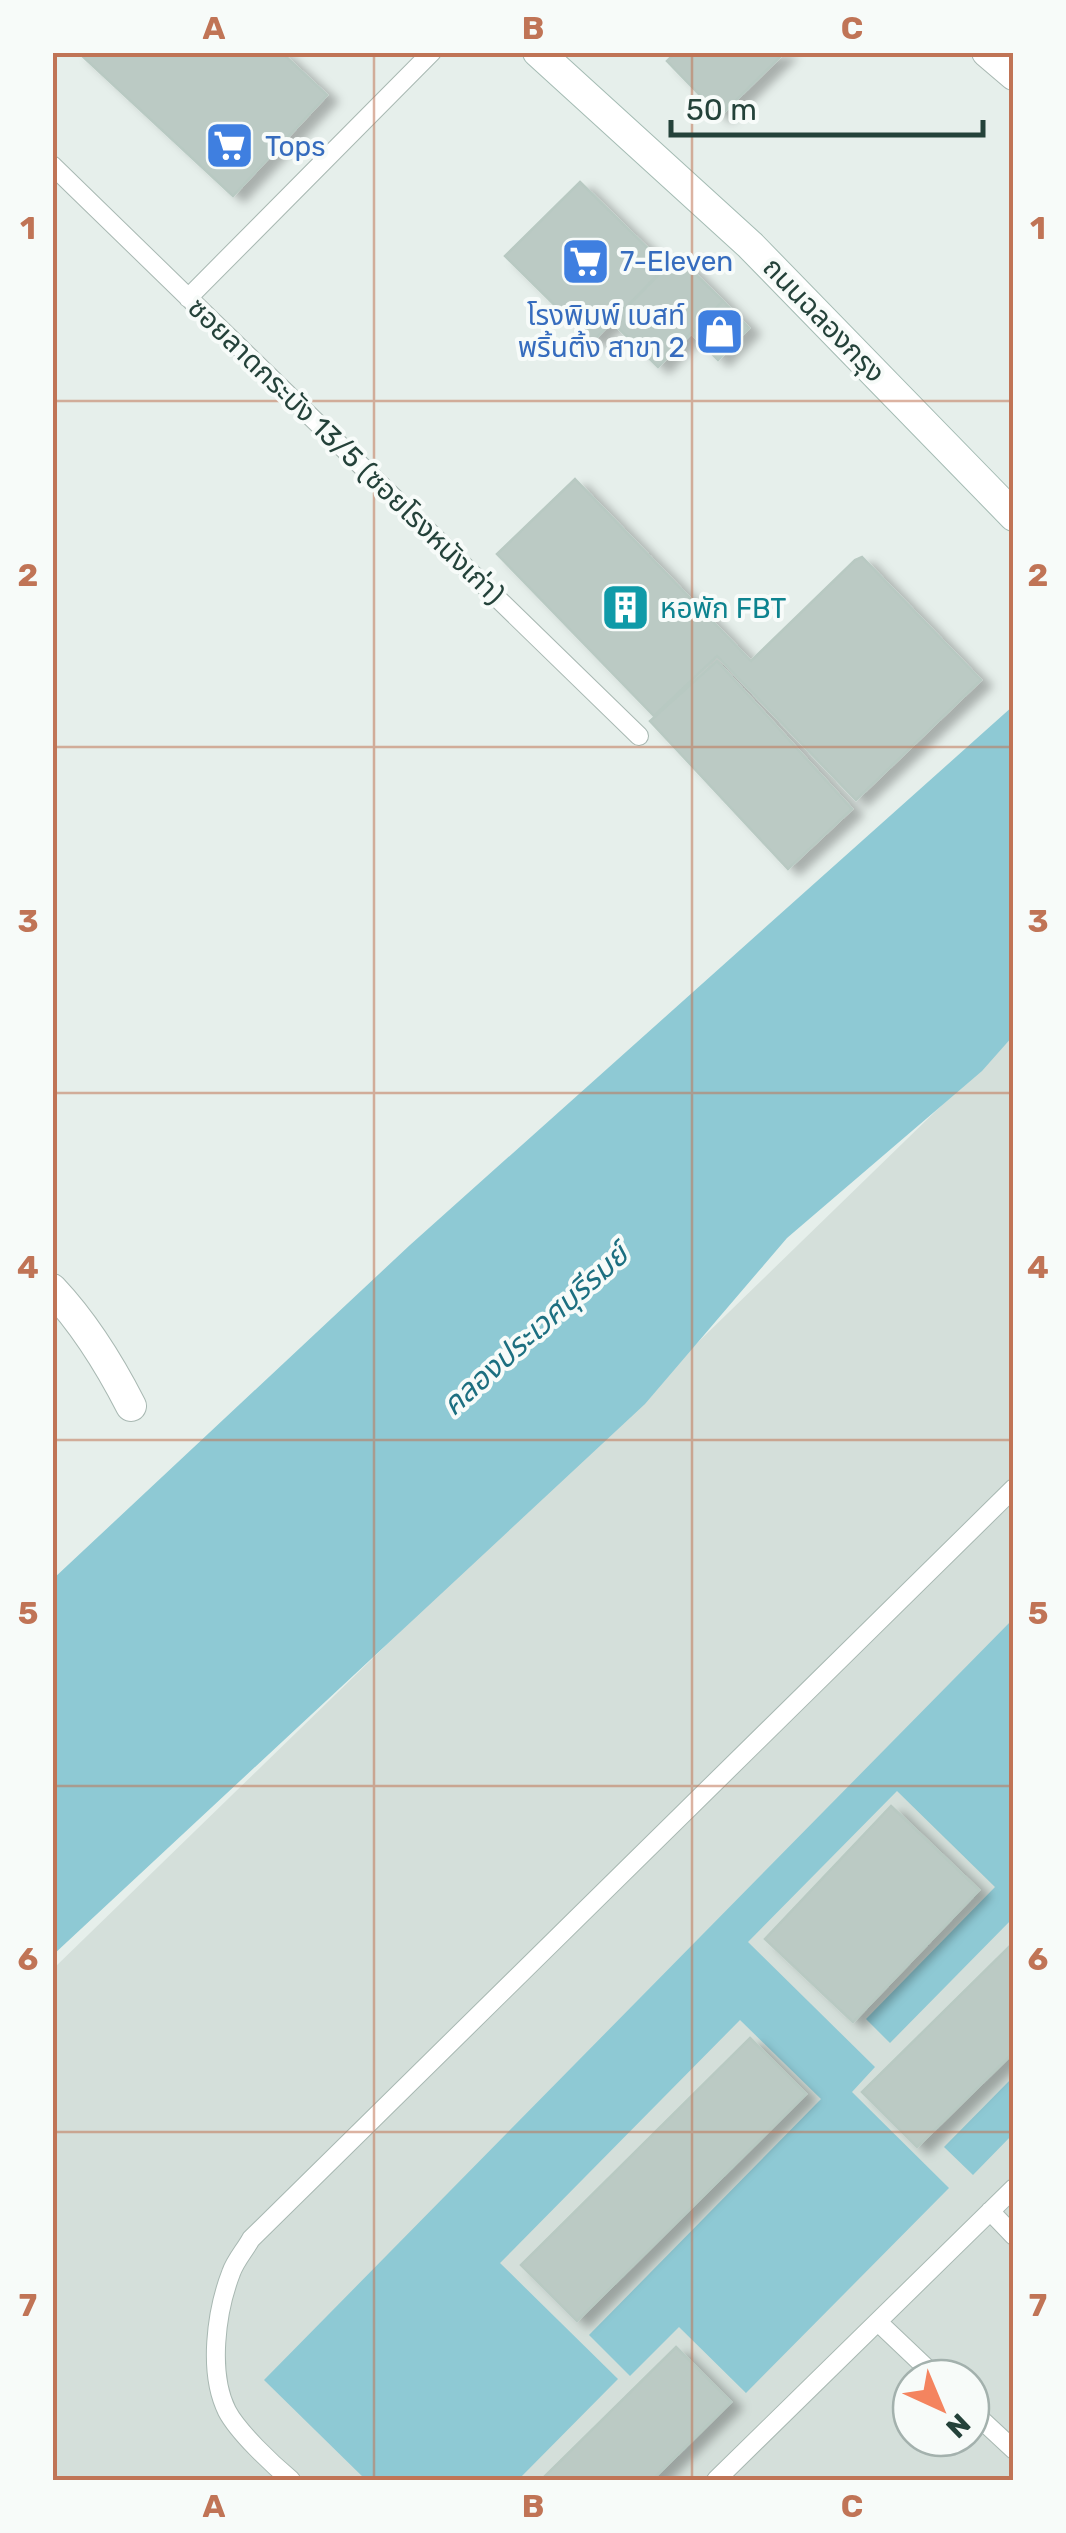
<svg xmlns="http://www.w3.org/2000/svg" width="1066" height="2533" font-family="Rubik,'Noto Sans Thai',sans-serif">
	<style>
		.built { fill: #d4dfda; fill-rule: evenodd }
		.water { fill: #8ec9d4 }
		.building { fill: #bbcac4; stroke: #b8c9c2; stroke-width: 2.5; filter: url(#shadow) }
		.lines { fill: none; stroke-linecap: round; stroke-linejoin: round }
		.lane-casing { stroke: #a8b8b2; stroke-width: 20 }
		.street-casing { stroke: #a8b8b2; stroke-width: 32 }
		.secondary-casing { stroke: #a4bbb3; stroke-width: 32 }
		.lane { stroke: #fff; stroke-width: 18 }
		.street { stroke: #fff; stroke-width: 30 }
		.secondary { stroke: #fff; stroke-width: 30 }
		.grid { fill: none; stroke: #c07456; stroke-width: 2.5; stroke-opacity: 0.55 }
		.labels { text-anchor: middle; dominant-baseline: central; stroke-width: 8; stroke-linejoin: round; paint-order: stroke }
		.shop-label { font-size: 28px; fill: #366cbe; stroke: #f7fbf9; text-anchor: start }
		.street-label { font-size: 28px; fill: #24423a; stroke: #f7fbf9 }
		.culture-label { font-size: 28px; fill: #0d838f; stroke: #f7fbf9; text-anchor: start }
		.water-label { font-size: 30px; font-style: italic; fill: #1c6f80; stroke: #f7fbf9 }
		.neatline { fill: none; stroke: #c07456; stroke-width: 4 }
		.grid-label { font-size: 32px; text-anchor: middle; font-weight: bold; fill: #c07456 }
	</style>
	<defs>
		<filter id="shadow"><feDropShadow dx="11" dy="6" stdDeviation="5" flood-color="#0004"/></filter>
	</defs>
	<rect width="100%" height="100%" fill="#e6efeb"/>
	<path class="built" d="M 1013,1036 L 1013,2480 L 53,2480 L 53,1969 ZM 911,2378 L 971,2378 L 971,2438 L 911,2438 Z"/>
	<path class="water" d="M 1013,706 L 1013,1036 L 982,1071 L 787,1238 L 645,1404 L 53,1955 L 53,1579 L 410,1245 Z
		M 1013,1619 L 1013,1918 L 890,2043 L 866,2019 L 995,1887 L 897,1791 L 748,1942 L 875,2067 L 852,2092 L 949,2188 L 746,2393 L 679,2327 L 630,2376 L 589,2335 L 821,2099 L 740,2020 L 500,2263 L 618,2379 L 518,2480 L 366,2480 L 264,2380 Z
		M 1013,2077 L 1013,2134 L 973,2175 L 944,2147 Z"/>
	<path class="building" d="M 78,52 L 281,52 L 327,95 L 233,196 Z
		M 676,52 L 785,52 L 720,116 L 667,61 Z
		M 580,182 L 666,266 L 592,342 L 505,256 Z
		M 677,256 L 723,301 L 658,367 L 612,322 Z
		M 723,301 L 749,328 L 718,360 L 691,333 Z
		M 575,479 L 751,661 L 855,560 L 862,557 L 981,680 L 856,800 L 717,656 L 654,716 L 497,554 Z
		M 717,661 L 852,809 L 788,869 L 650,721 Z
		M 891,1806 L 979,1890 L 853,2022 L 765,1939 Z
		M 1014,1942 L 1014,2052 L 917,2147 L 862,2092 Z
		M 750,2038 L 806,2094 L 577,2321 L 521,2265 Z
		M 676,2347 L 731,2402 L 652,2480 L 541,2480 Z"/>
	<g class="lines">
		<defs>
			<path id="lane" d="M 52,165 L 639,736
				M 188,298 L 432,52
				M 990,2211 L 1014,2236
				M 878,2322 L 937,2378
				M 971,2410 L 1014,2450
				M 291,2480 C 272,2464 238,2432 227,2411 C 208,2373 216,2312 231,2273 C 235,2261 245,2250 251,2239 L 1014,1488
				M 716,2480 L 1014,2188"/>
			<path id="street" d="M 987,52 L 1014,75
				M 52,1289 C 85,1324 109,1363 131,1406"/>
			<path id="secondary" d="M 538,52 L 750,245 L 1014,516"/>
		</defs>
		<use href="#lane" class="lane-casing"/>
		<use href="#street" class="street-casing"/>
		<use href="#secondary" class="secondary-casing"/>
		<use href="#lane" class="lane"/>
		<use href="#street" class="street"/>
		<use href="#secondary" class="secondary"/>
	</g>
	<path class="grid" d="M 374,52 L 374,2480M 692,52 L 692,2480M 52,401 L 1014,401M 52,747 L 1014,747M 52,1093 L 1014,1093M 52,1440 L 1014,1440M 52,1786 L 1014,1786M 52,2132 L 1014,2132"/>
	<defs>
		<symbol id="supermarket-square" viewBox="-11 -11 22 22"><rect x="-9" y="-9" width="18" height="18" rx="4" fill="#3f7fe0" stroke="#f7fbf9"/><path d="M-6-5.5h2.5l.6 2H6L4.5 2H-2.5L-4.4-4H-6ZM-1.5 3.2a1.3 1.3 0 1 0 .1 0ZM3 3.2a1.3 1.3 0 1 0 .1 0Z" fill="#fff"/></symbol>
		<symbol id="shop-square" viewBox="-11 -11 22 22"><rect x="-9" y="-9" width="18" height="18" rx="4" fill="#3f7fe0" stroke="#f7fbf9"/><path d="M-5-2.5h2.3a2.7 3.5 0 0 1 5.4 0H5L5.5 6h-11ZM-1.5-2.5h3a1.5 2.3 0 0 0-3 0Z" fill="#fff"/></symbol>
		<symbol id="building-square" viewBox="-11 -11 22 22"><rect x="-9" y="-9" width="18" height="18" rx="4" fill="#0f9aa8" stroke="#f7fbf9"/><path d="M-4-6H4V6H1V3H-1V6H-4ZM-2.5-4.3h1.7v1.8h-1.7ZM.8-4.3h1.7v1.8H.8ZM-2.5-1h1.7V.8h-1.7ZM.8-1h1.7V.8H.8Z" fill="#fff"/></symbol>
	</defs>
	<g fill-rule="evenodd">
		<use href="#supermarket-square" x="202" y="118" width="55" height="55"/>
		<use href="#supermarket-square" x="558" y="234" width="55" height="55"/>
		<use href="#shop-square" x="692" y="304" width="55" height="55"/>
		<use href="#building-square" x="598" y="580" width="55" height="55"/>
	</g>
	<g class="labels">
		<g class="shop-label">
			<text x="265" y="146">Tops</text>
			<text x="620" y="261">7-Eleven</text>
			<text x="685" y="315" text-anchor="end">โรงพิมพ์ เบสท์<tspan x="685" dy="32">พริ้นติ้ง สาขา 2</tspan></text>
		</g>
		<g class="street-label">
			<text transform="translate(824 320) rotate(46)">ถนนฉลองกรุง</text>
			<text transform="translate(346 451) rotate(44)">ซอยลาดกระบัง 13/5 (ซอยโรงหนังเก่า)</text>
		</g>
		<g class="culture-label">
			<text x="660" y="608">หอพัก FBT</text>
		</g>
		<g class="water-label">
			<text transform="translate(535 1330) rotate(-42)">คลองประเวศบุรีรมย์</text>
		</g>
	</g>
	<rect width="1066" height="2533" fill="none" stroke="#f7fbf9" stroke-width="110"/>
	<g transform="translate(941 2408) rotate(136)"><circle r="48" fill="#f7fbf9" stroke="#a3b1ad" stroke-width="2.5"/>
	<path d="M0-8L18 38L0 25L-18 38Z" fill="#f4845f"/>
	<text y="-15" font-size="28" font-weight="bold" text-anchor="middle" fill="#24423a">N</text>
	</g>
	<path d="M671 120v15h312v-15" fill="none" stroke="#24423a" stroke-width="5"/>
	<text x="686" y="120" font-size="30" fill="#24423a" stroke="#f7fbf9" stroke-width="8" paint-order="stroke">50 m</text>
	<rect x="55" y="55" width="956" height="2423" class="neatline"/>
	<g class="grid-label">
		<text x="214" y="39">A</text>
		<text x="533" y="39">B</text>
		<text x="852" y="39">C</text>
		<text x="28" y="239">1</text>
		<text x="1038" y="239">1</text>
		<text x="28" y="586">2</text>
		<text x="1038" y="586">2</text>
		<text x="28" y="932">3</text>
		<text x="1038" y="932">3</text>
		<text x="28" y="1278">4</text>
		<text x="1038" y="1278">4</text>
		<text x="28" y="1624">5</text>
		<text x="1038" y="1624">5</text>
		<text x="28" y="1970">6</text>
		<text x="1038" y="1970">6</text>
		<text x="28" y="2316">7</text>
		<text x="1038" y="2316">7</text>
		<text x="214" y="2517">A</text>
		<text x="533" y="2517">B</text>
		<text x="852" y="2517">C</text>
	</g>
</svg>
